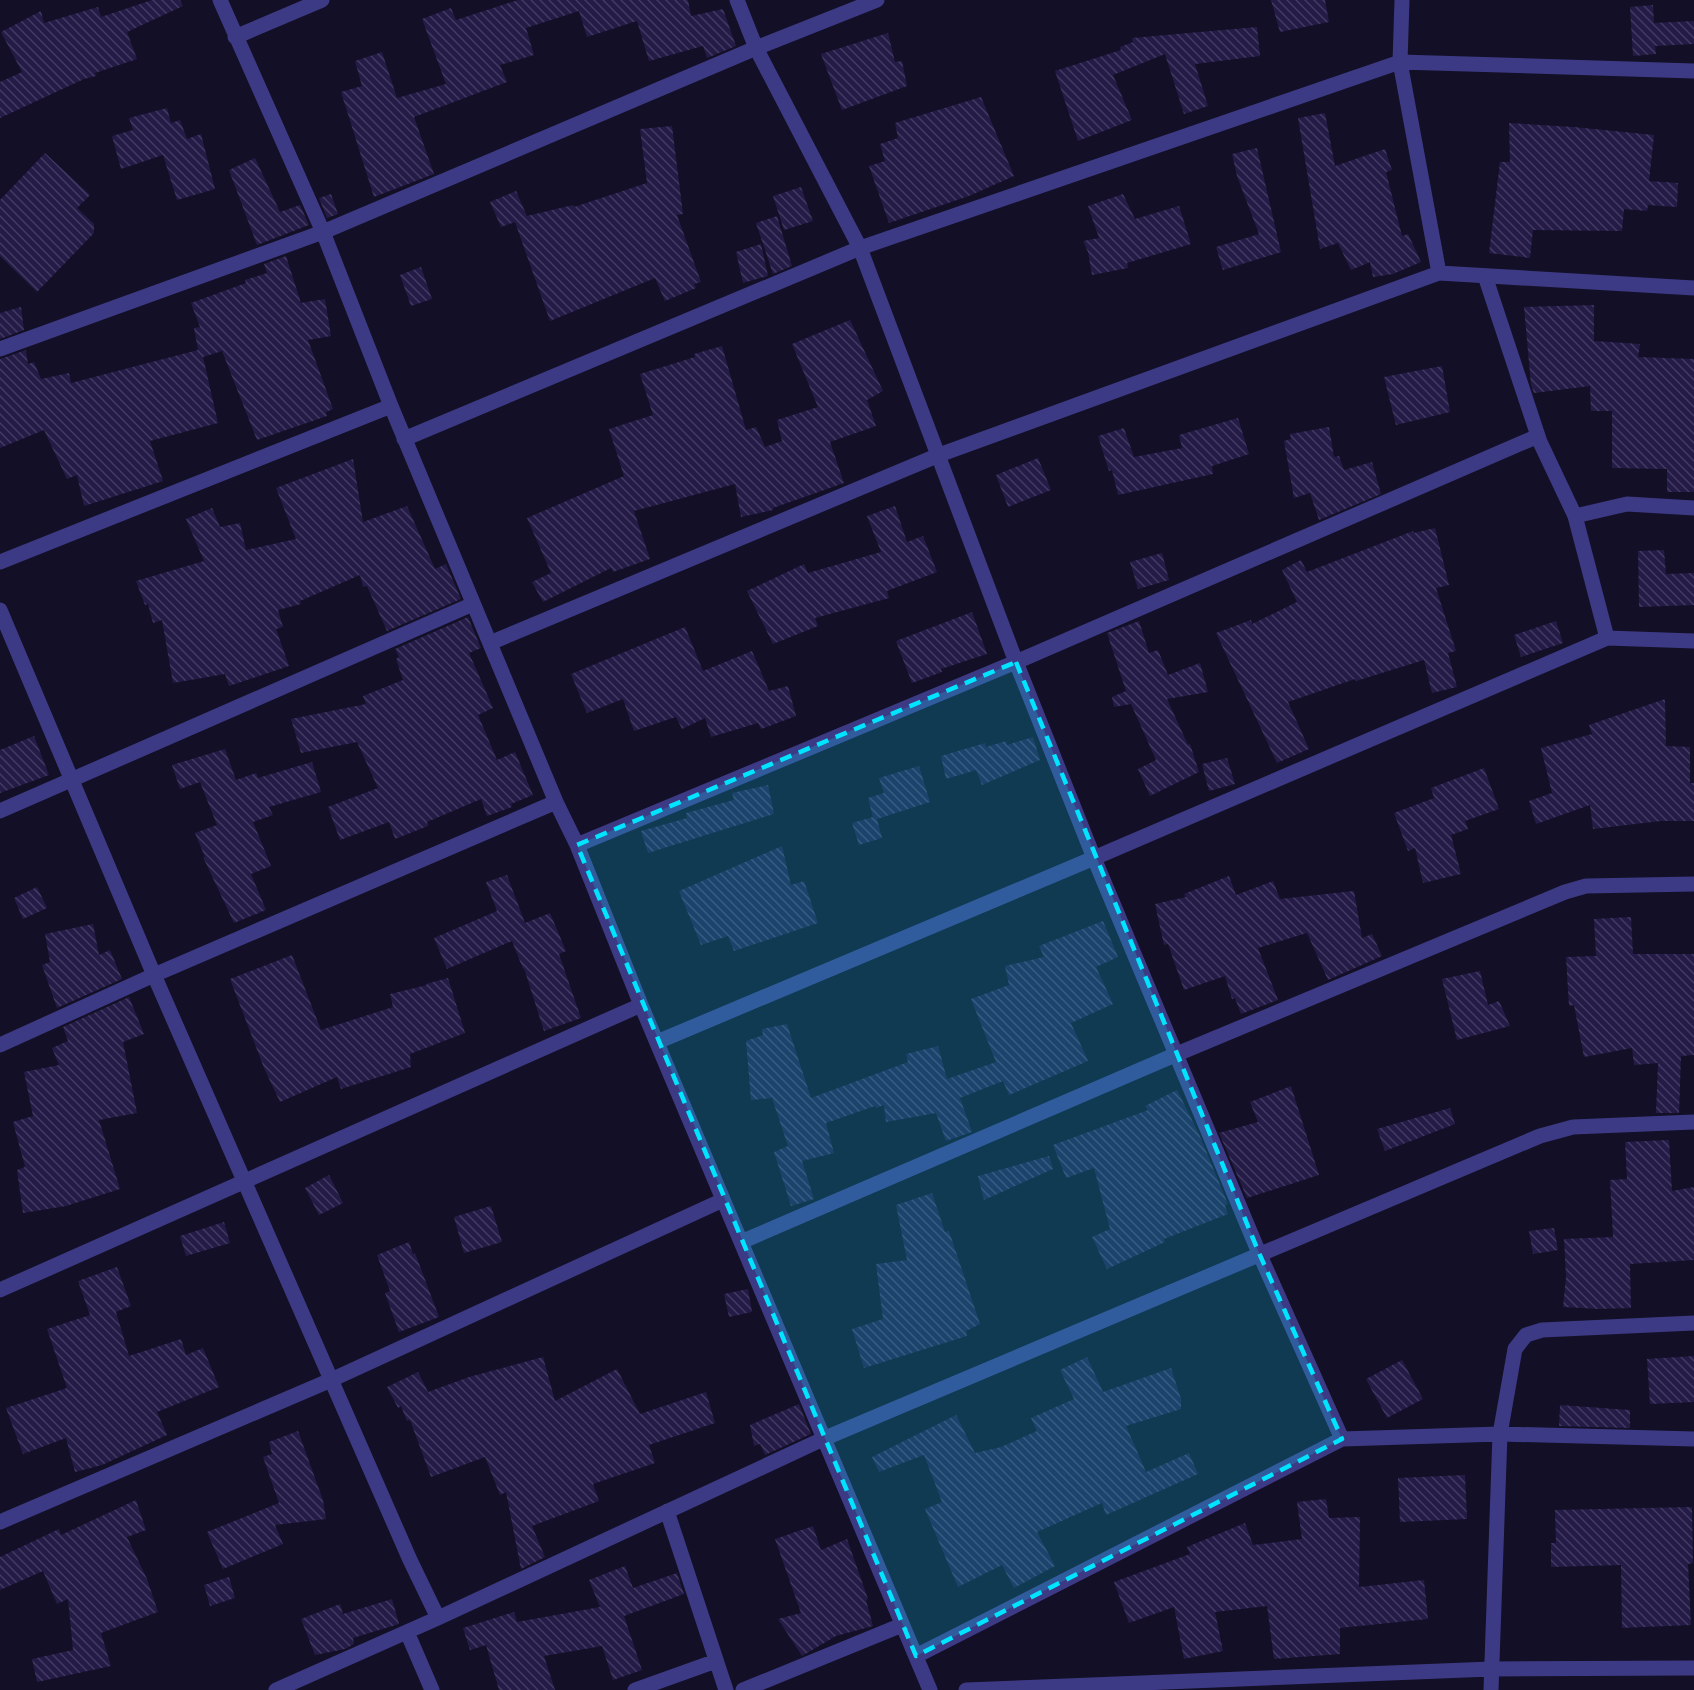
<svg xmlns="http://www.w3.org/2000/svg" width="1694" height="1690" font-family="'Work Sans',sans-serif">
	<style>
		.building { fill: url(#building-back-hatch) }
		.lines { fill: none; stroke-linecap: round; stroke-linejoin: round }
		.minor { stroke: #3d3a85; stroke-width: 15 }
		.marked { fill: #00e5ff; fill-opacity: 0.2; stroke: #00e5ff; stroke-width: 4.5; stroke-dasharray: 12 8; stroke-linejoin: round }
	</style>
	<defs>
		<pattern id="building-back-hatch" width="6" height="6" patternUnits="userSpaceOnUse" patternTransform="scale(1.5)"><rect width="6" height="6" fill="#241b47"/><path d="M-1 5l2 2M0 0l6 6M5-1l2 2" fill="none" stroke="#433b63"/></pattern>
	</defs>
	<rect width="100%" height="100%" fill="#130f26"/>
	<path class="building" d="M 152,0 L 180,0 L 183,6 L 127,32 L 137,59 L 95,73 L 96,76 L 84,79 L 0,118 L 0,82 L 22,72 L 1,32 L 41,11 L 44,23 L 98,7 L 101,17 Z
		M 518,0 L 688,0 L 691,16 L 723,9 L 736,46 L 707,58 L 703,46 L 649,61 L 637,21 L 587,37 L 579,11 L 526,28 L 534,55 L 500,65 L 507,82 L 414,117 L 434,174 L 374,197 L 341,92 L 362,86 L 355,61 L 382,52 L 397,98 L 446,84 L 422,19 L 451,8 L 456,20 Z
		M 1271,0 L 1325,0 L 1329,22 L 1280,32 Z
		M 1653,5 L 1654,23 L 1694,21 L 1694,44 L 1655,46 L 1656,54 L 1633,56 L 1630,7 Z
		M 1257,27 L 1260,56 L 1195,64 L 1208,106 L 1184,114 L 1165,54 L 1113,75 L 1132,120 L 1078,141 L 1055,71 L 1121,50 L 1120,47 L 1133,42 L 1132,38 Z
		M 888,33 L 895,62 L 902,61 L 907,86 L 842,110 L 821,54 Z
		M 981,97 L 1014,176 L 969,196 L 889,223 L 869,166 L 885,161 L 880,144 L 898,138 L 895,123 Z
		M 167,108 L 171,123 L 180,120 L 187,139 L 201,134 L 215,189 L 177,200 L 163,155 L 121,169 L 112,136 L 133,130 L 129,118 Z
		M 1325,113 L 1335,166 L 1385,149 L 1392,170 L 1386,172 L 1402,236 L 1408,234 L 1421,262 L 1393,274 L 1373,277 L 1370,262 L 1351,270 L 1338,243 L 1320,249 L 1298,118 Z
		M 1509,123 L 1574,127 L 1654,135 L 1649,181 L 1678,183 L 1677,207 L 1648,205 L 1647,211 L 1624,209 L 1622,231 L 1533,230 L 1530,258 L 1489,253 L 1500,162 L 1510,162 Z
		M 672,126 L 683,214 L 677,215 L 701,282 L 694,284 L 696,288 L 665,301 L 655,278 L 550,321 L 515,222 L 501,227 L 490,202 L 516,191 L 527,216 L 573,205 L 574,207 L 647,183 L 640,129 Z
		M 1257,148 L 1281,252 L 1223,270 L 1216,247 L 1259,234 L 1237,176 L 1232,154 Z
		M 45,153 L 90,195 L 77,208 L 94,224 L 94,233 L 37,292 L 0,256 L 0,200 Z
		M 255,158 L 280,212 L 300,205 L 309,225 L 257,245 L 229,170 Z
		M 801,187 L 813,221 L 784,230 L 773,196 Z
		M 331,194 L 338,214 L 327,218 L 319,198 Z
		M 1123,194 L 1135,219 L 1179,206 L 1191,244 L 1127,263 L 1128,268 L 1092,275 L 1088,252 L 1083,241 L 1099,238 L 1088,206 Z
		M 777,216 L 792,266 L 773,274 L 756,223 Z
		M 761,244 L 768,276 L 743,283 L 736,252 Z
		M 286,256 L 301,303 L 325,299 L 331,336 L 308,340 L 333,409 L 326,412 L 327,416 L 257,440 L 222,351 L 203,357 L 218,423 L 150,441 L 163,481 L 84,506 L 77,475 L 67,479 L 44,430 L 0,448 L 0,359 L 26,350 L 28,364 L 34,362 L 41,379 L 69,373 L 71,383 L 198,350 L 194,328 L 200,327 L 191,303 L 246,283 L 245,280 L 267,273 L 264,264 Z
		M 421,267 L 432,299 L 411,306 L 400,275 Z
		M 1594,305 L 1594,341 L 1640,344 L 1638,357 L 1694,359 L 1694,492 L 1667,492 L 1667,469 L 1612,468 L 1612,411 L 1591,411 L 1590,386 L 1534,393 L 1531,385 L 1524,307 Z
		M 21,307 L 24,330 L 0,339 L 0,313 Z
		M 850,320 L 883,391 L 867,400 L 876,426 L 830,442 L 844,483 L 773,508 L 773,510 L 741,517 L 735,484 L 634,511 L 650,559 L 613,572 L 611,568 L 543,602 L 532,582 L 551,573 L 527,518 L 624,476 L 609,429 L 653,415 L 640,374 L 695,357 L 694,354 L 722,346 L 746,430 L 756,427 L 765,447 L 782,441 L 777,420 L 818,407 L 792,344 Z
		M 1442,366 L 1450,412 L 1396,425 L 1384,377 Z
		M 1238,418 L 1249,454 L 1212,466 L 1213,474 L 1118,495 L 1112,470 L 1109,471 L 1098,436 L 1124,428 L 1134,457 L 1182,448 L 1179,435 Z
		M 1329,427 L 1334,457 L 1339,456 L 1344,470 L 1372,462 L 1381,494 L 1319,520 L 1310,493 L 1294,498 L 1284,441 L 1291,439 L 1290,434 Z
		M 1038,458 L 1051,490 L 1008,507 L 996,475 Z
		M 353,459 L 363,522 L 407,506 L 435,569 L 446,564 L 461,599 L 387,631 L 367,586 L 363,587 L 360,575 L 300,601 L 301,604 L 278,610 L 283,627 L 276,629 L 289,666 L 229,686 L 225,674 L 173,683 L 162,620 L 153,623 L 148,604 L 145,605 L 136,581 L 204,561 L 186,519 L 212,508 L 220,527 L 240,523 L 246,550 L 296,539 L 276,488 Z
		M 895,506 L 907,542 L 923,536 L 937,572 L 887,591 L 889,598 L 815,618 L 818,626 L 773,644 L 747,591 L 804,564 L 808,573 L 881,552 L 867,516 Z
		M 1435,528 L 1449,585 L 1436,588 L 1456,651 L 1448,653 L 1457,687 L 1432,693 L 1424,660 L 1356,681 L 1355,679 L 1288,702 L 1309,749 L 1277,763 L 1216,633 L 1251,620 L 1252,624 L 1297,602 L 1282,570 L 1301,560 L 1307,572 L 1413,531 L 1414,533 Z
		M 1664,550 L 1666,574 L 1694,573 L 1694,605 L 1639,607 L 1638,551 Z
		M 1162,553 L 1169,580 L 1138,589 L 1130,562 Z
		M 972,612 L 987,654 L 941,669 L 942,672 L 912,683 L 896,641 Z
		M 468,617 L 481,648 L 469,653 L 493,708 L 478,715 L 497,760 L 515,752 L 533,795 L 511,804 L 512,807 L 487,816 L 481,799 L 427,822 L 428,826 L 395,839 L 389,822 L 340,840 L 328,807 L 378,788 L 357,742 L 301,753 L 291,719 L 366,704 L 363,696 L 403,680 L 396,659 L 399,657 L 395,649 Z
		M 1139,621 L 1149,653 L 1158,650 L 1168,675 L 1200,663 L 1208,692 L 1167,699 L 1188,745 L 1190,744 L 1199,772 L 1150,796 L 1138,769 L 1156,760 L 1131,704 L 1114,707 L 1112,697 L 1126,691 L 1107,633 Z
		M 1556,621 L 1563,643 L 1521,657 L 1514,635 Z
		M 685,627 L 703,671 L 752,651 L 769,691 L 788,686 L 796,716 L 761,729 L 758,723 L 711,737 L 705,718 L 682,729 L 676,717 L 634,731 L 623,699 L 587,713 L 571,674 Z
		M 1665,699 L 1666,746 L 1690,747 L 1690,783 L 1694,783 L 1694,821 L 1661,821 L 1593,829 L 1590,805 L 1536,824 L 1529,801 L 1552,793 L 1541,748 L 1592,734 L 1589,725 Z
		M 34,736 L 49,775 L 0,793 L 0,750 Z
		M 1033,737 L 1040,760 L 982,785 L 976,770 L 946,779 L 941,756 L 985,743 L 986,747 L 1006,741 L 1007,745 Z
		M 225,749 L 236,780 L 256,773 L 258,778 L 312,762 L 321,792 L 269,807 L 273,815 L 253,822 L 271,866 L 251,874 L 266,910 L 234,923 L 203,857 L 205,857 L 195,833 L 217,825 L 200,782 L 180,789 L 172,765 Z
		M 1227,758 L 1235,784 L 1209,791 L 1202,764 Z
		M 919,766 L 930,802 L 877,819 L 882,838 L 859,845 L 852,823 L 873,817 L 868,798 L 884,793 L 879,778 Z
		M 1484,768 L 1499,809 L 1465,821 L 1468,829 L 1451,835 L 1461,874 L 1423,883 L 1415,848 L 1408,851 L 1394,813 L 1434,798 L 1431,788 Z
		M 768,785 L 774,814 L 648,853 L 641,831 L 687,818 L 686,813 L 734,800 L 732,793 Z
		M 782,846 L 791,885 L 804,881 L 818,923 L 734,951 L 728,936 L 701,945 L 679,891 Z
		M 507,875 L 525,923 L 550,913 L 566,951 L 559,954 L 581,1018 L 544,1031 L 524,968 L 523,969 L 512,941 L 447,969 L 434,938 L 497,911 L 486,882 Z
		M 1229,876 L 1236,895 L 1273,881 L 1280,899 L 1354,891 L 1362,938 L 1372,934 L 1382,956 L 1328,980 L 1307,933 L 1258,948 L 1278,1000 L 1241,1014 L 1235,998 L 1232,999 L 1225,976 L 1184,990 L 1168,944 L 1164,945 L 1155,904 L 1186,897 L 1184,894 Z
		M 37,887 L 47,908 L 23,919 L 14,898 Z
		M 1631,917 L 1633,954 L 1694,954 L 1694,1055 L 1681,1056 L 1679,1113 L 1656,1113 L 1658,1063 L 1634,1065 L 1632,1048 L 1584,1057 L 1574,1005 L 1569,1006 L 1566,957 L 1596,956 L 1594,919 Z
		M 1103,921 L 1118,957 L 1096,967 L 1113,1004 L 1071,1023 L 1088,1061 L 1009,1095 L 1003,1081 L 960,1098 L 972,1132 L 946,1141 L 936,1113 L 886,1122 L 884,1105 L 876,1108 L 875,1106 L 826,1123 L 834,1153 L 802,1161 L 814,1199 L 791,1206 L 774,1152 L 788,1146 L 772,1098 L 751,1100 L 746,1041 L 763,1035 L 762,1029 L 787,1024 L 811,1098 L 908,1062 L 906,1054 L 938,1046 L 947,1079 L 996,1062 L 971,999 L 1009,985 L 1005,966 L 1044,957 L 1039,946 Z
		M 93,924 L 99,955 L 110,950 L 122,979 L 57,1008 L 42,965 L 50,962 L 45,934 Z
		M 292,955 L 321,1030 L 393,1007 L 390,994 L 427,985 L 426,984 L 448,978 L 465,1033 L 410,1054 L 411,1067 L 341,1089 L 337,1077 L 280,1102 L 264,1068 L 230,979 Z
		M 1480,971 L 1488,1005 L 1499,1001 L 1510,1026 L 1457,1040 L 1442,979 Z
		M 129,997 L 144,1034 L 123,1042 L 137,1113 L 99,1120 L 120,1189 L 66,1206 L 23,1213 L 17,1170 L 25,1167 L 13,1122 L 33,1116 L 24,1072 L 59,1065 L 52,1048 L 68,1041 L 63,1027 Z
		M 1291,1086 L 1319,1175 L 1247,1198 L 1219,1133 L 1258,1122 L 1250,1102 Z
		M 1177,1090 L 1199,1134 L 1228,1204 L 1225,1206 L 1228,1214 L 1164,1239 L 1165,1242 L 1107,1269 L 1092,1237 L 1110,1229 L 1094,1168 L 1066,1178 L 1053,1145 L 1148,1110 L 1145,1106 Z
		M 1450,1108 L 1455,1124 L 1385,1151 L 1377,1129 Z
		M 1669,1140 L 1672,1191 L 1694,1187 L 1694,1260 L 1630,1264 L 1631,1308 L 1599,1309 L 1563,1307 L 1566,1277 L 1564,1239 L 1613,1237 L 1610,1180 L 1627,1179 L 1625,1142 Z
		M 1049,1156 L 1053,1169 L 984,1200 L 978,1176 Z
		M 329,1175 L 343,1203 L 319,1215 L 305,1188 Z
		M 932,1193 L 945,1232 L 949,1231 L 980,1324 L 966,1331 L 967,1336 L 864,1368 L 852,1329 L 883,1319 L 876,1264 L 907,1260 L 896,1205 Z
		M 491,1206 L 502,1242 L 464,1253 L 454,1217 Z
		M 224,1222 L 230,1243 L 186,1256 L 180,1236 Z
		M 1554,1228 L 1558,1250 L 1533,1254 L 1529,1231 Z
		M 409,1242 L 413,1254 L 415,1253 L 439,1317 L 399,1332 L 385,1293 L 390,1291 L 377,1255 Z
		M 117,1267 L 131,1306 L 116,1312 L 129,1356 L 181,1339 L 186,1355 L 203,1348 L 219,1387 L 157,1412 L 167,1435 L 102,1465 L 75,1472 L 66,1438 L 23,1454 L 6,1408 L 67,1388 L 47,1329 L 90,1315 L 78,1281 Z
		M 748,1289 L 752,1312 L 729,1317 L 724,1294 Z
		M 1694,1356 L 1694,1402 L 1650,1404 L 1647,1359 Z
		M 543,1357 L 555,1401 L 617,1369 L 640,1414 L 706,1392 L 715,1423 L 649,1445 L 655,1463 L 593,1484 L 599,1501 L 532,1526 L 545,1557 L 521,1569 L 506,1492 L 500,1495 L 485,1457 L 431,1477 L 410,1420 L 407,1421 L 401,1406 L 398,1408 L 387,1387 L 418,1372 L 428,1392 L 469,1377 Z
		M 1087,1357 L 1103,1392 L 1171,1368 L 1181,1399 L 1181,1409 L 1126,1426 L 1146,1472 L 1189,1453 L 1198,1474 L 1106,1515 L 1102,1503 L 1037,1532 L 1055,1566 L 1014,1588 L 1002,1565 L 958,1587 L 925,1509 L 942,1502 L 924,1455 L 879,1472 L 872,1457 L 956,1415 L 975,1453 L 1001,1447 L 1037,1431 L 1031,1418 L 1074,1399 L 1060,1370 Z
		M 1402,1360 L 1423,1399 L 1387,1418 L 1366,1379 Z
		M 799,1404 L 811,1434 L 765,1455 L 760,1444 L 754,1446 L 750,1425 Z
		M 1560,1405 L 1630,1410 L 1630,1428 L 1559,1426 Z
		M 298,1431 L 323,1500 L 326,1519 L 275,1525 L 283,1544 L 223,1569 L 207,1532 L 279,1503 L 263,1457 L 272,1454 L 269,1442 Z
		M 1465,1475 L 1467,1519 L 1400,1522 L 1398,1478 Z
		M 1326,1499 L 1329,1518 L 1360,1517 L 1359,1587 L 1424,1580 L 1428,1619 L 1340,1628 L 1340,1654 L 1274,1659 L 1267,1606 L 1215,1612 L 1223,1651 L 1184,1659 L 1174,1607 L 1129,1623 L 1114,1582 L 1190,1554 L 1187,1547 L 1245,1523 L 1253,1545 L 1302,1539 L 1297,1502 Z
		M 136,1500 L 146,1530 L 127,1537 L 147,1579 L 158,1612 L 101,1633 L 111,1666 L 37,1682 L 32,1659 L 73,1650 L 68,1599 L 57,1604 L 43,1571 L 0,1590 L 0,1557 L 59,1529 L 61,1535 Z
		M 1692,1507 L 1693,1563 L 1688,1564 L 1691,1625 L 1622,1628 L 1621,1565 L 1551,1567 L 1551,1543 L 1556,1543 L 1555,1510 Z
		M 813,1526 L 821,1550 L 847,1539 L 868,1599 L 866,1600 L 873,1626 L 836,1636 L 802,1656 L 778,1619 L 801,1613 L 775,1539 Z
		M 625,1566 L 633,1588 L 677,1573 L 684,1594 L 624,1616 L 642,1670 L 613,1680 L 602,1646 L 544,1656 L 555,1690 L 499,1690 L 486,1645 L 470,1650 L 463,1628 L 514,1612 L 517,1622 L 600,1607 L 589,1580 Z
		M 229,1577 L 235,1598 L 210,1606 L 204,1585 Z
		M 392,1599 L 399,1624 L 353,1638 L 354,1644 L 345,1649 L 315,1655 L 301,1619 L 340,1604 L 343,1614 Z"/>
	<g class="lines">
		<path class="minor" d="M 220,0 L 323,232 L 391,406 L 556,802 L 577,845 L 641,1005 L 930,1690
			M 737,0 L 756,48 L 860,248 L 1016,662 L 1094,858 L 1259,1253 L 1342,1439
			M 1402,0 L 1400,62 L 1439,273
			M 235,37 L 322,0
			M 1485,276 L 1540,442 L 1575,516 L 1607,638
			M 0,349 L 323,232 L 756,48 L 877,0
			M 404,439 L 860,248 L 1400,62 L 1694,71
			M 1575,516 L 1627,504 L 1694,508
			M 0,562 L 391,406
			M 0,610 L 154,975 L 410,1560 L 438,1618
			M 490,643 L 939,455 L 1439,273 L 1694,288
			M 0,811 L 473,604
			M 577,845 L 1016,662 L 1538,436
			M 657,1042 L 1094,858 L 1607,638 L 1694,641
			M 0,1045 L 154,975 L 556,802
			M 741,1242 L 1177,1054 L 1565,892 L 1586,886 L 1694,884
			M 0,1290 L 641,1005
			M 667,1511 L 726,1690
			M 0,1522 L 331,1380 L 723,1200
			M 407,1632 L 432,1690
			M 916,1656 L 1342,1439 L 1500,1434 L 1694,1439
			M 276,1690 L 438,1618 L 823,1439 L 1540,1136 L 1573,1127 L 1694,1122
			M 635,1690 L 716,1661
			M 743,1690 L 902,1625
			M 966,1690 L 1491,1669 L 1694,1668
			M 1491,1690 L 1500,1434 L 1515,1349 L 1526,1335 L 1542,1330 L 1694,1323"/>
	</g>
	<path class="marked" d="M 1016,662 L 1259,1253 L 1342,1439 L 916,1656 L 577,845 Z"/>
</svg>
